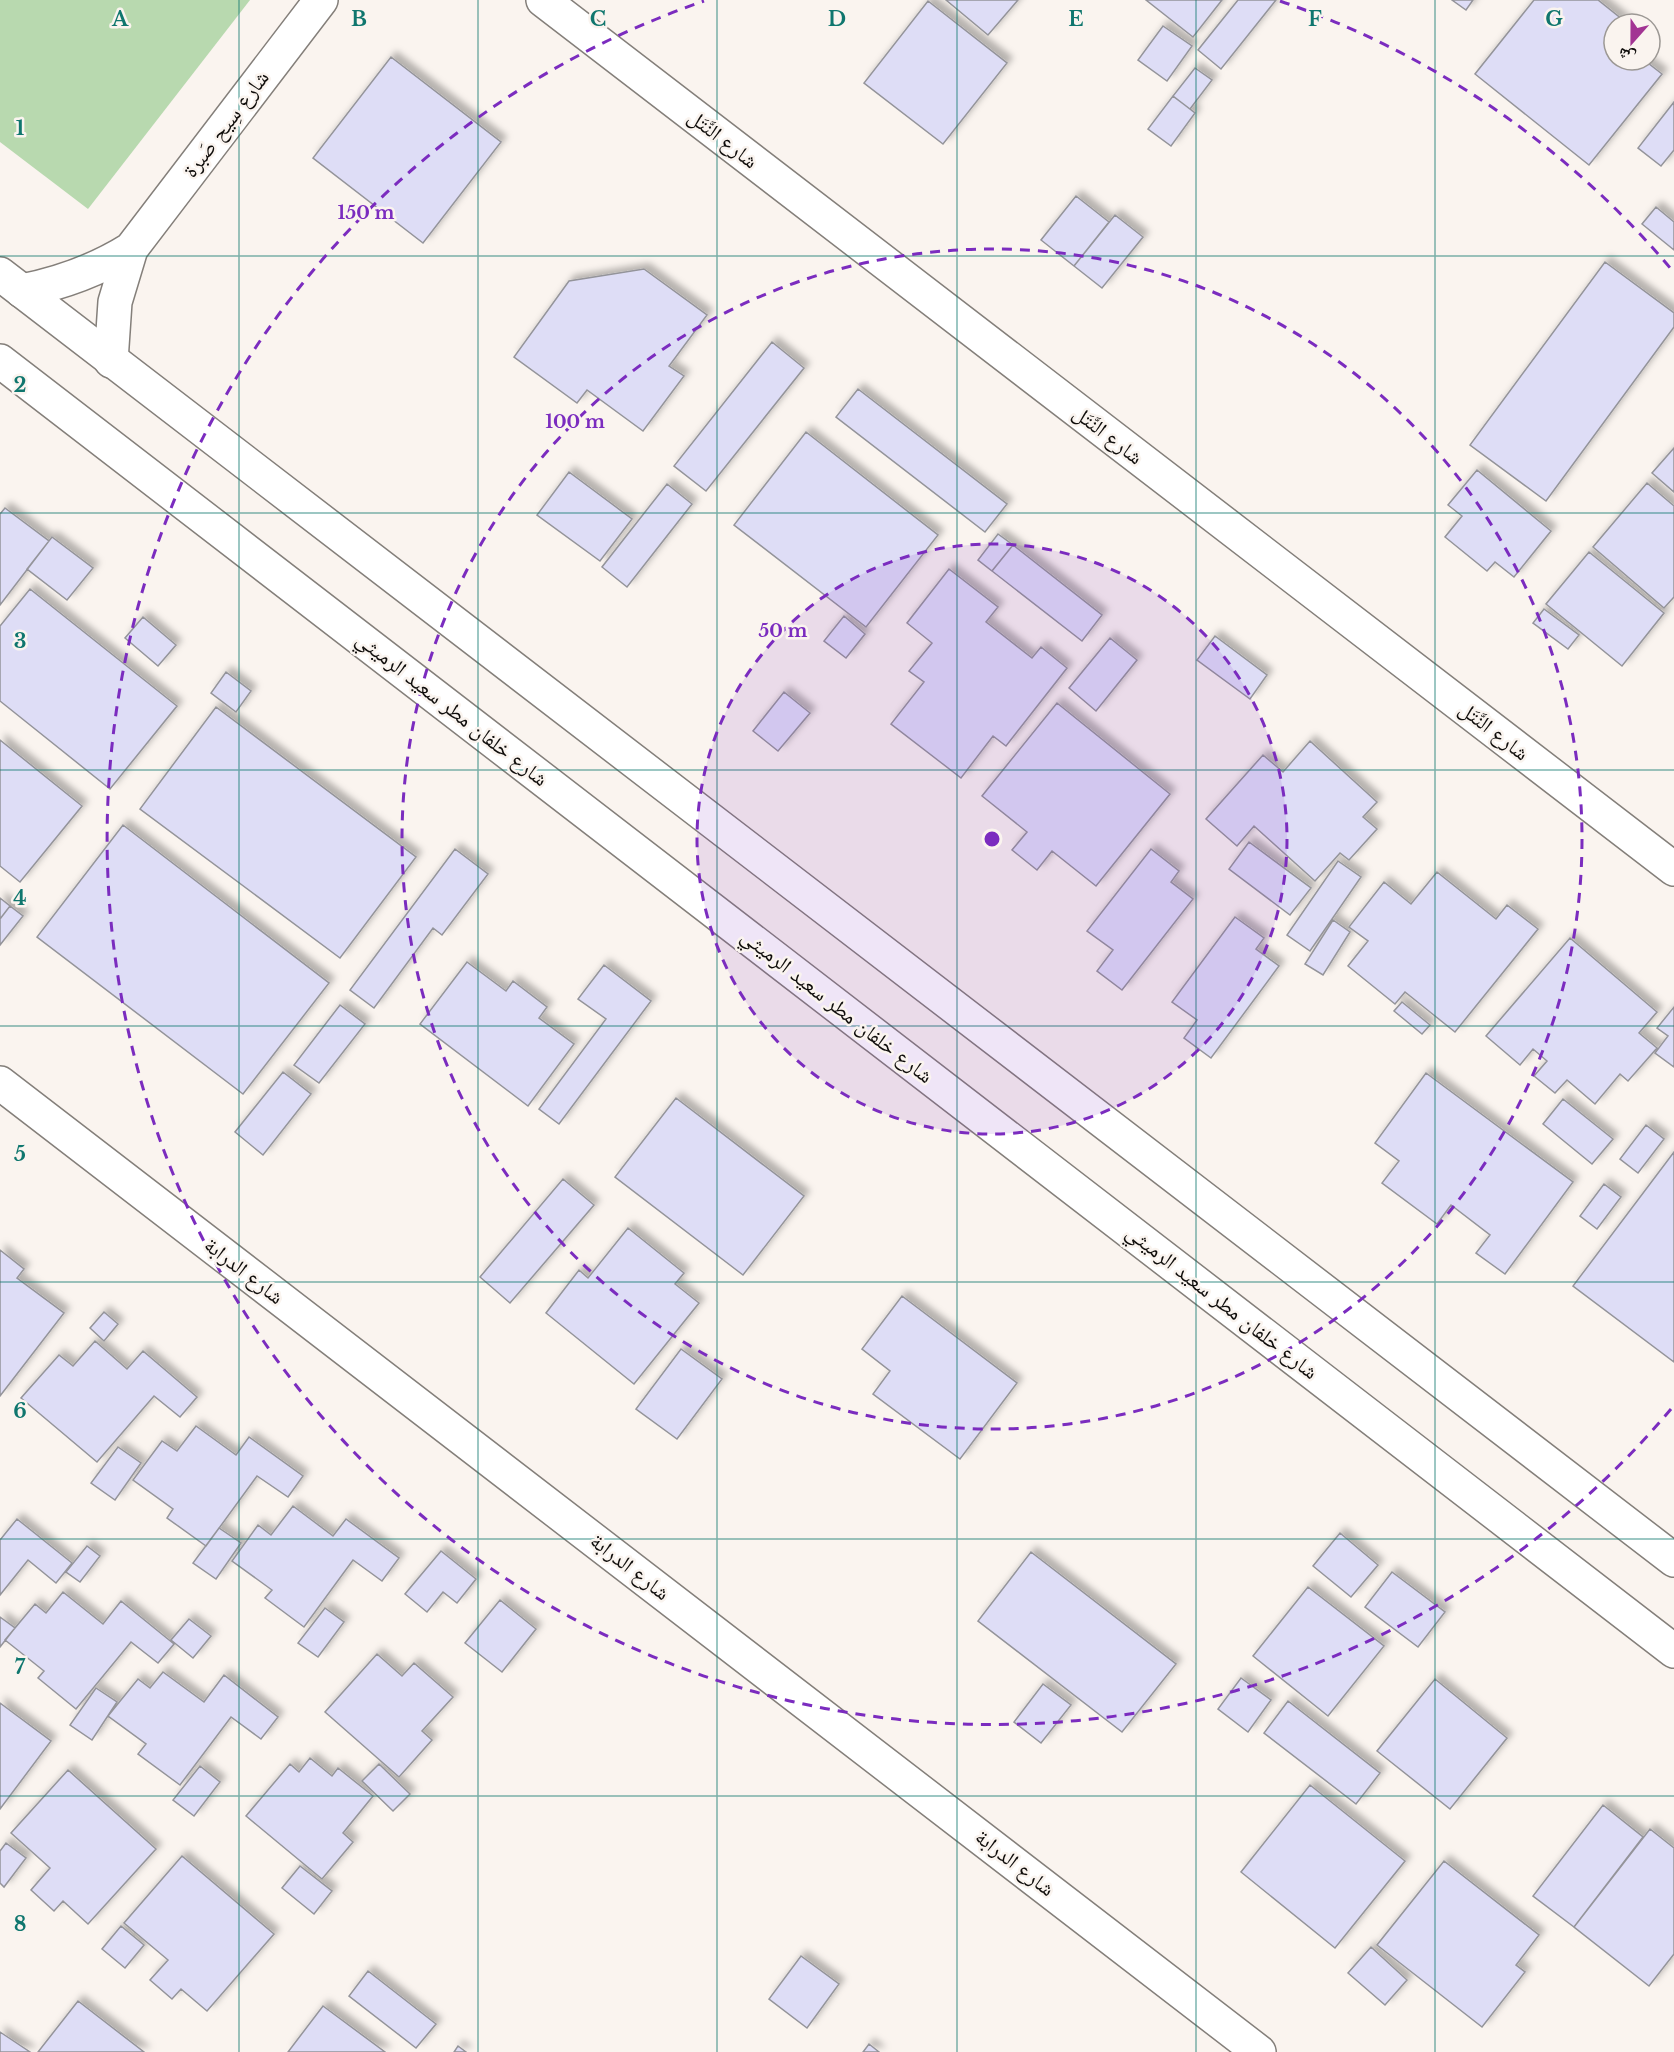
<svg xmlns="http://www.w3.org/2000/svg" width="1674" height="2052" font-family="'Libre Baskerville','Noto Naskh Arabic',serif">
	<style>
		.green { fill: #b8d9af }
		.building { fill: #deddf6; stroke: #94949a; stroke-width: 1.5; filter: url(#shadow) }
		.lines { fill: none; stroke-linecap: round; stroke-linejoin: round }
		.minor-casing { stroke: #847f7a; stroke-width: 36 }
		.tertiary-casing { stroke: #847f7a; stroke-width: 36 }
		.minor { stroke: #fff; stroke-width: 33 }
		.tertiary { stroke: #fff; stroke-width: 33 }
		.grid { fill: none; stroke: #0f766e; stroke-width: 1.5; stroke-opacity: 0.55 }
		.ring { fill: none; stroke: #7b2cbf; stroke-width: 3; stroke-dasharray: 10 8 }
		.labels { text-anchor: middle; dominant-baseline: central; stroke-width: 5; stroke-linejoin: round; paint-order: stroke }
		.street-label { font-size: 21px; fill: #0f0d0b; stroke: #faf4ef }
		.grid-label { font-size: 20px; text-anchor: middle; font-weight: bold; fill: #0f766e; stroke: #faf4ef; stroke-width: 5; stroke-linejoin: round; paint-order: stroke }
		.centre { fill: #7b2cbf; stroke: #faf4ef; stroke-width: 3 }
		.ring-label { font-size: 18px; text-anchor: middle; font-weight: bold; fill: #7b2cbf; stroke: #faf4ef; stroke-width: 5; stroke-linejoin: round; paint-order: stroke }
	</style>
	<defs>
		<filter id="shadow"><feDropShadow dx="5.5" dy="-5.5" stdDeviation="3" flood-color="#0004"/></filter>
	</defs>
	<rect width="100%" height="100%" fill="#faf4ef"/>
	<path class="green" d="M 0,0 L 250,0 L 88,209 L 0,142 Z"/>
	<path class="building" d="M 946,0 L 1018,0 L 988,35 Z
		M 1146,0 L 1222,0 L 1193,37 Z
		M 1238,0 L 1276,0 L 1221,69 L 1198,50 Z
		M 1452,0 L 1473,0 L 1466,10 Z
		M 1534,0 L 1598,0 L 1628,24 L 1614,24 L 1614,60 L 1644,60 L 1662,74 L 1589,165 L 1475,74 Z
		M 928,1 L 1007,63 L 943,144 L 864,83 Z
		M 1163,26 L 1192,46 L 1167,81 L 1138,60 Z
		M 391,57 L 501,142 L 423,243 L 313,158 Z
		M 1195,68 L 1212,80 L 1190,109 L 1173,96 Z
		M 1173,96 L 1195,113 L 1171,146 L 1148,129 Z
		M 1674,102 L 1674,150 L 1661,166 L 1638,148 Z
		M 1076,196 L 1109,222 L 1074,266 L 1041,240 Z
		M 1656,207 L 1674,222 L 1674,250 L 1642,224 Z
		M 1115,215 L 1143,237 L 1102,288 L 1074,266 Z
		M 1605,262 L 1674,313 L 1674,327 L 1546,501 L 1470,445 Z
		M 644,269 L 707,315 L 669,366 L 684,376 L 643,431 L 587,390 L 577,403 L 514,357 L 569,281 Z
		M 772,342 L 804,368 L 706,491 L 674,466 Z
		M 858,389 L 1007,504 L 985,532 L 836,417 Z
		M 806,432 L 938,535 L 866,627 L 734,525 Z
		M 1674,448 L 1674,492 L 1652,473 Z
		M 1477,470 L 1551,531 L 1514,577 L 1495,562 L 1487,571 L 1445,537 L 1462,516 L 1448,505 Z
		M 569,472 L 632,519 L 600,561 L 537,515 Z
		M 1647,483 L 1674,506 L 1674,597 L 1664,608 L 1593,547 Z
		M 667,484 L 692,504 L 627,587 L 602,567 Z
		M 5,508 L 49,541 L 0,605 L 0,514 Z
		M 998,534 L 1013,545 L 992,571 L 978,560 Z
		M 52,537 L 93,568 L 67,600 L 27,569 Z
		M 1013,545 L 1102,615 L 1082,641 L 992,571 Z
		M 1589,552 L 1664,613 L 1622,666 L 1546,604 Z
		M 949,569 L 998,607 L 986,622 L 1032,658 L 1041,647 L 1067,668 L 1006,746 L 993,736 L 961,778 L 891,724 L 924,682 L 909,671 L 932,643 L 907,623 Z
		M 30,589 L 177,706 L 110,789 L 0,701 L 0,626 Z
		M 1544,609 L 1579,635 L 1568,649 L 1533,623 Z
		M 844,616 L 865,634 L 846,658 L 824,641 Z
		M 143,617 L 176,645 L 158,666 L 125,638 Z
		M 1215,636 L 1267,675 L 1250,699 L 1197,660 Z
		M 1110,638 L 1137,660 L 1096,711 L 1069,688 Z
		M 226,672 L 251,691 L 236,712 L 211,693 Z
		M 784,692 L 810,713 L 778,751 L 753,731 Z
		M 1057,703 L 1170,794 L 1096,886 L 1052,851 L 1037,870 L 1012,850 L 1027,832 L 982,796 Z
		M 216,707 L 416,857 L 340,958 L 140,809 Z
		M 0,740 L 82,806 L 20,882 L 0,866 Z
		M 1310,741 L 1377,802 L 1363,817 L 1377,829 L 1349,860 L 1340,853 L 1315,881 L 1254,826 L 1237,846 L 1206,819 L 1263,755 L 1283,772 Z
		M 123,825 L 329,983 L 243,1094 L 37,937 Z
		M 1249,842 L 1311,888 L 1290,915 L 1229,869 Z
		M 455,849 L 488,874 L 442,935 L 433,928 L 374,1008 L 350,990 Z
		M 1151,849 L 1179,871 L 1171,882 L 1193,899 L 1122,990 L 1097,971 L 1113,950 L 1087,931 Z
		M 1338,861 L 1361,877 L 1310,951 L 1287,935 Z
		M 1437,872 L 1496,919 L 1507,905 L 1538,929 L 1455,1032 L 1405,992 L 1395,1004 L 1348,966 L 1368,941 L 1349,927 L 1384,882 L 1411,904 Z
		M 0,898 L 10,906 L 0,919 Z
		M 10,906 L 23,916 L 0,945 L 0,919 Z
		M 1235,917 L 1264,938 L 1256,949 L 1279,966 L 1211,1058 L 1184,1038 L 1197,1020 L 1172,1002 Z
		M 1333,920 L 1350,932 L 1323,975 L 1305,964 Z
		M 1570,938 L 1657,1012 L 1639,1033 L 1657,1048 L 1628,1081 L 1620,1074 L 1595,1104 L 1567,1080 L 1555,1093 L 1534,1076 L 1547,1061 L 1533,1049 L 1520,1065 L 1486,1036 Z
		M 467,962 L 506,991 L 513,981 L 547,1007 L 539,1018 L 574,1044 L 528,1106 L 420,1024 Z
		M 604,965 L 651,1001 L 559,1124 L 539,1109 L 606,1019 L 578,999 Z
		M 1402,1002 L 1430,1025 L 1422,1034 L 1394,1011 Z
		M 340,1005 L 365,1024 L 319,1083 L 294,1065 Z
		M 1674,1007 L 1674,1067 L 1655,1053 L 1668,1036 L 1657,1028 Z
		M 283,1072 L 311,1094 L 263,1155 L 235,1132 Z
		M 1426,1073 L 1573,1182 L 1505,1274 L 1476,1253 L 1490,1235 L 1451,1205 L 1437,1224 L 1382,1183 L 1399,1161 L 1375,1143 Z
		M 676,1098 L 804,1196 L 743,1275 L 615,1177 Z
		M 1563,1099 L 1613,1139 L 1592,1164 L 1543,1124 Z
		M 1646,1125 L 1664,1139 L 1638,1173 L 1620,1159 Z
		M 1674,1152 L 1674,1362 L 1573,1286 Z
		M 563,1179 L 594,1205 L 510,1303 L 480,1277 Z
		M 1604,1184 L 1621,1197 L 1597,1229 L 1580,1216 Z
		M 628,1228 L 684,1273 L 675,1284 L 699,1303 L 634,1384 L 546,1313 L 579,1270 L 588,1278 Z
		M 0,1250 L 24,1269 L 17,1278 L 64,1313 L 0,1396 Z
		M 902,1296 L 1017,1383 L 960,1459 L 873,1394 L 890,1371 L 862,1349 Z
		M 104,1312 L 118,1324 L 104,1341 L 90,1328 Z
		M 95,1341 L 127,1369 L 143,1351 L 197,1397 L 180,1417 L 154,1396 L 97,1462 L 21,1398 L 59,1355 L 73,1366 Z
		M 681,1349 L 722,1379 L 677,1439 L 636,1409 Z
		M 196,1426 L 236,1455 L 249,1437 L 303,1476 L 288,1497 L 257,1476 L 206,1546 L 167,1518 L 173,1509 L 133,1480 L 162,1441 L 177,1451 Z
		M 118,1447 L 141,1463 L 115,1500 L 91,1483 Z
		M 293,1506 L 333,1536 L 346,1519 L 399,1558 L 382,1581 L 353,1560 L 304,1627 L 265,1598 L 272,1590 L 232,1561 L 258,1525 L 271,1535 Z
		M 17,1519 L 72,1563 L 56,1583 L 28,1560 L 0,1595 L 0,1540 Z
		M 219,1528 L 241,1543 L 216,1579 L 193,1563 Z
		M 1340,1533 L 1378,1565 L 1351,1597 L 1313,1566 Z
		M 87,1546 L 100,1556 L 80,1582 L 66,1572 Z
		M 441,1551 L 476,1579 L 457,1603 L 443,1592 L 427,1612 L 405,1594 Z
		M 1031,1552 L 1176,1664 L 1122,1732 L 978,1621 Z
		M 1392,1572 L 1445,1612 L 1418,1647 L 1365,1607 Z
		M 1308,1587 L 1384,1646 L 1328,1716 L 1253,1656 Z
		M 63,1592 L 103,1624 L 121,1601 L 174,1644 L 158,1663 L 131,1642 L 76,1709 L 38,1678 L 44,1671 L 5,1640 L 35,1604 L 46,1613 Z
		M 500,1600 L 536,1629 L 502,1672 L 465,1643 Z
		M 325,1608 L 344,1622 L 318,1657 L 298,1643 Z
		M 0,1617 L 15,1628 L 0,1647 Z
		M 189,1619 L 211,1636 L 193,1658 L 171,1640 Z
		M 377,1654 L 402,1676 L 414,1663 L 453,1697 L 422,1731 L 432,1740 L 399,1777 L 325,1712 Z
		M 163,1672 L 204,1702 L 224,1675 L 278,1717 L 261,1739 L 231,1717 L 180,1785 L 138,1754 L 146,1744 L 108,1716 L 138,1679 L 150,1688 Z
		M 1241,1678 L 1271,1700 L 1248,1732 L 1218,1709 Z
		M 1435,1679 L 1507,1738 L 1450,1809 L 1377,1751 Z
		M 1043,1684 L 1071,1705 L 1041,1743 L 1014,1722 Z
		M 96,1688 L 117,1702 L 92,1740 L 70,1725 Z
		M 1288,1701 L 1380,1773 L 1356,1804 L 1264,1733 Z
		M 0,1703 L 51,1741 L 0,1809 Z
		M 310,1758 L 332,1776 L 338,1768 L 373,1796 L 343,1833 L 353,1842 L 322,1879 L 246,1816 L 290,1764 L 299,1772 Z
		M 379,1764 L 410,1794 L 393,1811 L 362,1781 Z
		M 200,1766 L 220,1782 L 194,1816 L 173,1800 Z
		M 68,1770 L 156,1849 L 88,1924 L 63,1901 L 54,1911 L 31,1890 L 50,1868 L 11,1833 Z
		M 1310,1785 L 1405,1861 L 1335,1948 L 1241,1872 Z
		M 1603,1805 L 1643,1837 L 1574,1927 L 1533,1896 Z
		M 1650,1829 L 1674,1848 L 1674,1954 L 1649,1986 L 1574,1927 Z
		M 6,1843 L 26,1858 L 4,1887 L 0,1883 L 0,1851 Z
		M 182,1856 L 274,1934 L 207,2011 L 181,1989 L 172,1999 L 150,1980 L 168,1960 L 124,1923 Z
		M 1444,1861 L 1539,1935 L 1516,1965 L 1525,1972 L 1482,2027 L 1377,1945 Z
		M 300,1866 L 332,1891 L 314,1914 L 282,1888 Z
		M 121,1926 L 144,1945 L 125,1968 L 102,1949 Z
		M 1371,1947 L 1407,1980 L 1385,2005 L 1348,1973 Z
		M 801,1956 L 839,1984 L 807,2028 L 769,1999 Z
		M 368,1971 L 436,2024 L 416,2048 L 349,1996 Z
		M 78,2001 L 144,2052 L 38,2052 Z
		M 323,2006 L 385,2052 L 288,2052 Z
		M 0,2032 L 30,2052 L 0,2052 Z
		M 869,2044 L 879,2052 L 863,2052 Z
		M 458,2046 L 466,2052 L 454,2052 Z"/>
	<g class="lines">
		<defs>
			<path id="minor" d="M 543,0 L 1674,869
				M 22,291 C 62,283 96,271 131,249
				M 111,361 L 115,302 L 131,249 L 321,0
				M 0,1083 L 1259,2052"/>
			<path id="tertiary" d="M 0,274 L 1674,1560
				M 0,361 L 1674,1651"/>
		</defs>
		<use href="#minor" class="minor-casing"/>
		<use href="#tertiary" class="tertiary-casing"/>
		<use href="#minor" class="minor"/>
		<use href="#tertiary" class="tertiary"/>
	</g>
	<path class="grid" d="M 239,0 L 239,2052M 478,0 L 478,2052M 717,0 L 717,2052M 957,0 L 957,2052M 1196,0 L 1196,2052M 1435,0 L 1435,2052M 0,256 L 1674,256M 0,513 L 1674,513M 0,770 L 1674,770M 0,1026 L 1674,1026M 0,1282 L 1674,1282M 0,1539 L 1674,1539M 0,1796 L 1674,1796"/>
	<circle cx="992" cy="839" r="295" fill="#7b2cbf" fill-opacity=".12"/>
	<g class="ring">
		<circle cx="992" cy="839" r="295"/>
		<circle cx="992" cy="839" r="590"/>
		<path d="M1671 1409A886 886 0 1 1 704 1M1280 1A886 886 0 0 1 1671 269"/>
	</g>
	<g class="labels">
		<g class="street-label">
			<text transform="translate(226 124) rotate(-53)">شارع سِيح صَبرة</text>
			<text transform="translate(723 139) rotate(38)">شارع النَّتَل</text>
			<text transform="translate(1108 435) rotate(38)">شارع النَّتَل</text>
			<text transform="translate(452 709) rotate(38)">شارع خلفان مطر سعيد الرميثي</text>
			<text transform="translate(1494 731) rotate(38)">شارع النَّتَل</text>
			<text transform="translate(837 1006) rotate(38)">شارع خلفان مطر سعيد الرميثي</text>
			<text transform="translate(244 1271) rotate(38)">شارع الدرابة</text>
			<text transform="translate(1222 1302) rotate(38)">شارع خلفان مطر سعيد الرميثي</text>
			<text transform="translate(630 1567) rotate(38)">شارع الدرابة</text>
			<text transform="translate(1015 1863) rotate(38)">شارع الدرابة</text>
		</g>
	</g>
	<g class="grid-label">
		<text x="120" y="26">A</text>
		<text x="359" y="26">B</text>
		<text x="598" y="26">C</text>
		<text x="837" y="26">D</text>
		<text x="1076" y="26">E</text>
		<text x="1315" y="26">F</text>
		<text x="1554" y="26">G</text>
		<text x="20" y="135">1</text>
		<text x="20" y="392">2</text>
		<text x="20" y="648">3</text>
		<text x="20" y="905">4</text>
		<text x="20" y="1161">5</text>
		<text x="20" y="1418">6</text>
		<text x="20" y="1674">7</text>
		<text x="20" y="1931">8</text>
	</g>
	<circle cx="992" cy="839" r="9" class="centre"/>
	<g class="ring-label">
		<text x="366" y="219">150 m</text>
		<text x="575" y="428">100 m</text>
		<text x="783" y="637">50 m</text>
	</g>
	<g transform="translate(1632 42) rotate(201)"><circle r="28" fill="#faf4ef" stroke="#9c9894" stroke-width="1.5"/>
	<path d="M0-4.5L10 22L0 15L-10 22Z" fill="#a23493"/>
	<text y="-9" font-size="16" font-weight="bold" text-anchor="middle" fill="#0f0d0b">ش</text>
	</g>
</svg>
